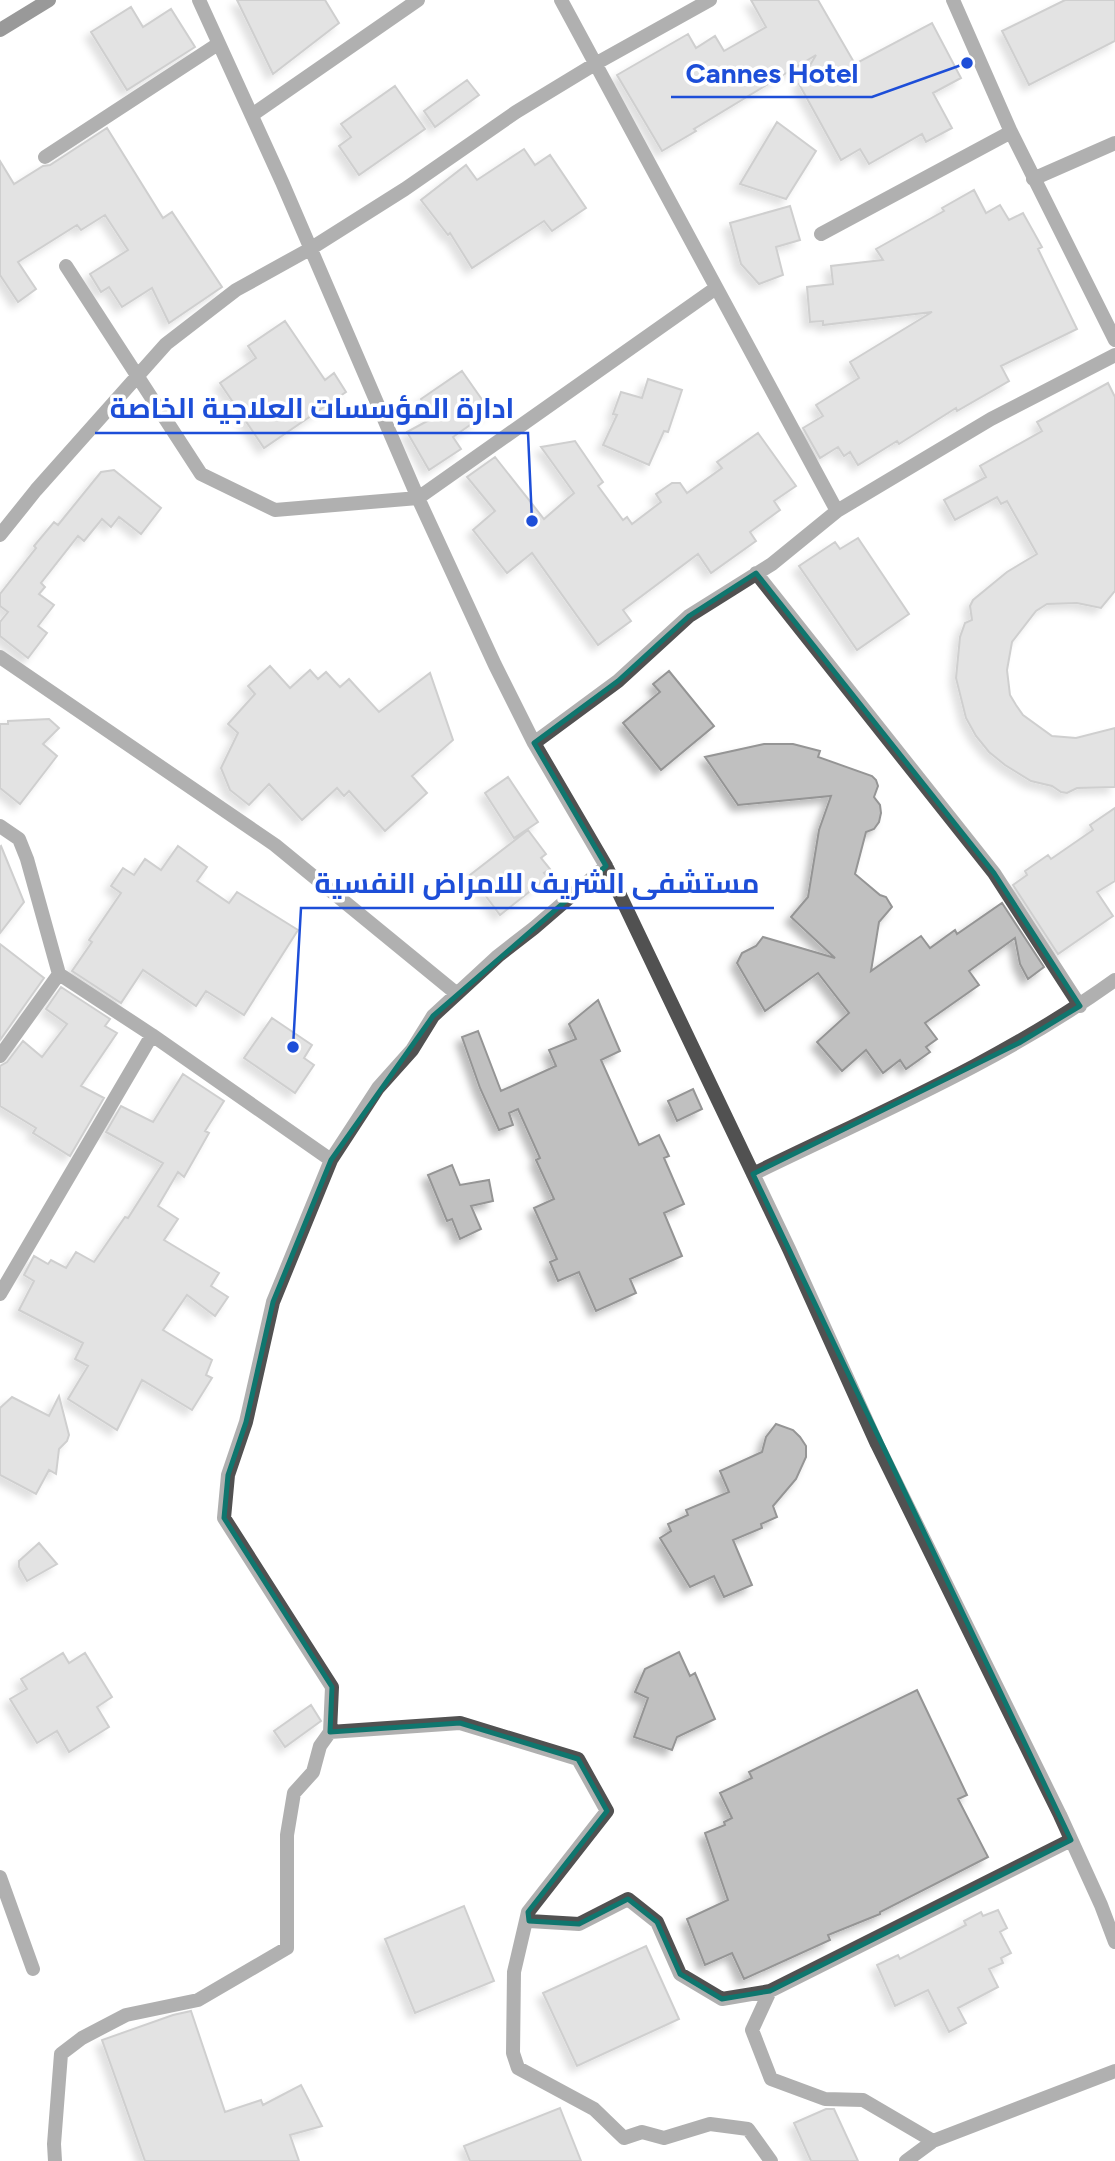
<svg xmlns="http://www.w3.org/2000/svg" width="1115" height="2161" font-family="Figtree,Cairo,sans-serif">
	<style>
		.building { fill: #c0c0c0; stroke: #959595; stroke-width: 2; filter: url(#shadow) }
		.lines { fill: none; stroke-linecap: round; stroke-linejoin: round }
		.minor { stroke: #515151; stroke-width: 14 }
		.secondary { stroke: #1e1e1e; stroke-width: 14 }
		.marked { fill: none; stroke: #0f766e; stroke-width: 5; stroke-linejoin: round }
		.leader { fill: none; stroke: #1d4ed8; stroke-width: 2.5 }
		.callout-dot { fill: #1d4ed8; stroke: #fff; stroke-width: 2.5 }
		.callout-label { font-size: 28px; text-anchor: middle; font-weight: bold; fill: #1d4ed8; stroke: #fff; stroke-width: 7; stroke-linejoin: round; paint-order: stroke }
	</style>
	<defs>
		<filter id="shadow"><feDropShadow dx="-6" dy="6" stdDeviation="3.5" flood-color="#0004"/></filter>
	</defs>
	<rect width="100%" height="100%" fill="#fff"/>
	<path class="building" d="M 237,0 L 325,0 L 339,23 L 273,74 Z
		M 751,0 L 818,0 L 855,64 L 932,23 L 961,78 L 933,93 L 952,128 L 926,142 L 922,134 L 869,164 L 860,149 L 841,160 L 799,84 L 816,55 L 694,129 L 696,131 L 662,151 L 617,75 L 688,34 L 696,48 L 715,36 L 724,51 L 766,27 Z
		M 1065,0 L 1115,0 L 1115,41 L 1029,85 L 1002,31 Z
		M 131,7 L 143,27 L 171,9 L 195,47 L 127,90 L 91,32 Z
		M 467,80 L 479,95 L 435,127 L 424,111 Z
		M 395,86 L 425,129 L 359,175 L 339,146 L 351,137 L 341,124 Z
		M 777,122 L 816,151 L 786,199 L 740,184 Z
		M 107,128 L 163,218 L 172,212 L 222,287 L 169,323 L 152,288 L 122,307 L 109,287 L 101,292 L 90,274 L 128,250 L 105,215 L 81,230 L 77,225 L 18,262 L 36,289 L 18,302 L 0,275 L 0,161 L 14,184 L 43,166 L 50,165 Z
		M 524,149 L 535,165 L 550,155 L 586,208 L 552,231 L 544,221 L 472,268 L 450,233 L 448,235 L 421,200 L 466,165 L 477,180 Z
		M 974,190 L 986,213 L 1000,205 L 1009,220 L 1023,213 L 1042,247 L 1038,249 L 1077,329 L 1001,366 L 1009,381 L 957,411 L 956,408 L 899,444 L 897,441 L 858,465 L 850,452 L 844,456 L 838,447 L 820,458 L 803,428 L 823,416 L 816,405 L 859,378 L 850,362 L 932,312 L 823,325 L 823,321 L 810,322 L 807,287 L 833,284 L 831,266 L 883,260 L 876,249 L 944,211 L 942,208 Z
		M 790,206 L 800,240 L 776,247 L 783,275 L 759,284 L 741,264 L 730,223 Z
		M 285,321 L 325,380 L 334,373 L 346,392 L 264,448 L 220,383 L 256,358 L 248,346 Z
		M 462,371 L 490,411 L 453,437 L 461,449 L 429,470 L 407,432 L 431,419 L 421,399 Z
		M 648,379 L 682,390 L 668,432 L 664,431 L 649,465 L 603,445 L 617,415 L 613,414 L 621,392 L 642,398 Z
		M 1108,383 L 1115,397 L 1115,591 L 1101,608 L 1077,603 L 1047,604 L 1036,611 L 1012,642 L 1007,670 L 1010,695 L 1016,705 L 1023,715 L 1052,736 L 1076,738 L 1115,728 L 1115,787 L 1077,788 L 1067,793 L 1061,792 L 1052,786 L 1031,781 L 1005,765 L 989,752 L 976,736 L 966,718 L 956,678 L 960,637 L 965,623 L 972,620 L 970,606 L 973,600 L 1007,572 L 1037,554 L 1007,501 L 1001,504 L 997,497 L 955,520 L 944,500 L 986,477 L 980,466 L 1042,431 L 1037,422 Z
		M 758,433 L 796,486 L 774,501 L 780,510 L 750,532 L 756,541 L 711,573 L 698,554 L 623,610 L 631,621 L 598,645 L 532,553 L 507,573 L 473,530 L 495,511 L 467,477 L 495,457 L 544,519 L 574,493 L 541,447 L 575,441 L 603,482 L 598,486 L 623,520 L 627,517 L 632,524 L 661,502 L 656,494 L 672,483 L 680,483 L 687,493 L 722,468 L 717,462 Z
		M 114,470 L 161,508 L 141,534 L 119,517 L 111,527 L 102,519 L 84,541 L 78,536 L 41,583 L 45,587 L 39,594 L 54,605 L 38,626 L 47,633 L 28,658 L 0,636 L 0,622 L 8,612 L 0,606 L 0,594 L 36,548 L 34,546 L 54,522 L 58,525 L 101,472 Z
		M 858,538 L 909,614 L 857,650 L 799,566 L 835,542 L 840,549 Z
		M 270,666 L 290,688 L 310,670 L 318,679 L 326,672 L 340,687 L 349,679 L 379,712 L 430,673 L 453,740 L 412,776 L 427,793 L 385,831 L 349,791 L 344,796 L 337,788 L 302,820 L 269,784 L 249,805 L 230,790 L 221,768 L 238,733 L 228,724 L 255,694 L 248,686 Z
		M 669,671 L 714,726 L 661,770 L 623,723 L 660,692 L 653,684 Z
		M 49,719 L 59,728 L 43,744 L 57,756 L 20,804 L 0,788 L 0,724 L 8,724 L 8,721 Z
		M 764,744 L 793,744 L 820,751 L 818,757 L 872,776 L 876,780 L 878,786 L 874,797 L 880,805 L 881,813 L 879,822 L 874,829 L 866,832 L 855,874 L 880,895 L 886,897 L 892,907 L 879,922 L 871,971 L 921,936 L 930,948 L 955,930 L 957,934 L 1002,903 L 1044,967 L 1028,979 L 1020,964 L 1015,938 L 969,971 L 979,985 L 925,1023 L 937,1039 L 926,1047 L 930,1052 L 906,1069 L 900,1060 L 883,1073 L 866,1050 L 842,1071 L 817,1042 L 849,1013 L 818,973 L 765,1011 L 737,963 L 742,953 L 756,946 L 763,937 L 835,958 L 791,917 L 808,897 L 819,830 L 831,796 L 738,805 L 705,757 Z
		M 508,777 L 538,822 L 514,838 L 485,793 Z
		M 1115,808 L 1115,881 L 1097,892 L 1113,916 L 1058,954 L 1013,885 L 1027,875 L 1025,871 L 1048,855 L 1051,859 L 1093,830 L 1090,825 Z
		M 528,830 L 546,854 L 541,858 L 550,869 L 544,873 L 548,877 L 500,915 L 470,875 Z
		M 1,846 L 24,902 L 0,933 L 0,847 Z
		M 178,846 L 207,867 L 197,881 L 229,903 L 237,892 L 298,930 L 244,1015 L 206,991 L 196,1006 L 143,970 L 121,1003 L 72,971 L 92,942 L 89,940 L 121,893 L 111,886 L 123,868 L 134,875 L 145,859 L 161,870 Z
		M 0,944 L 44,978 L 0,1040 Z
		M 61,987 L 110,1019 L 105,1026 L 117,1033 L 81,1086 L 104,1098 L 70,1156 L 33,1133 L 36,1128 L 0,1106 L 0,1066 L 7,1062 L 23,1041 L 42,1057 L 67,1024 L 46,1009 Z
		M 598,1000 L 620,1051 L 601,1060 L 639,1145 L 659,1135 L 669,1156 L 664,1158 L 684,1204 L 664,1213 L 682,1256 L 630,1279 L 636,1293 L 596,1311 L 579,1272 L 558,1281 L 550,1262 L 557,1259 L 534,1208 L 554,1199 L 536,1160 L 540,1158 L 518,1109 L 509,1113 L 513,1125 L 499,1130 L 480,1088 L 462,1037 L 478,1031 L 501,1091 L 556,1066 L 549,1050 L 576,1039 L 569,1024 Z
		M 272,1018 L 312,1045 L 304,1058 L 314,1065 L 295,1093 L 244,1058 Z
		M 183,1074 L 224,1101 L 205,1131 L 209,1133 L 184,1177 L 178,1172 L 158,1206 L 178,1219 L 164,1240 L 219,1273 L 211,1286 L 228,1297 L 215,1316 L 187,1295 L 163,1330 L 212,1360 L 206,1375 L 212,1378 L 192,1410 L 142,1380 L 117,1430 L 68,1399 L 88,1366 L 75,1359 L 83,1343 L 19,1310 L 34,1281 L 24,1275 L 34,1256 L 48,1264 L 51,1260 L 66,1268 L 76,1252 L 94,1262 L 125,1217 L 128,1218 L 163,1163 L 106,1132 L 121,1106 L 153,1122 Z
		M 693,1089 L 702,1109 L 677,1121 L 668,1101 Z
		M 452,1165 L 460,1185 L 489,1180 L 493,1201 L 471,1206 L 481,1229 L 460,1239 L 452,1219 L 447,1221 L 428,1175 Z
		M 59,1396 L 69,1435 L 67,1441 L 59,1449 L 56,1474 L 49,1470 L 36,1494 L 0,1475 L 0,1408 L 12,1397 L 49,1416 Z
		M 776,1424 L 793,1430 L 800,1437 L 806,1446 L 806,1457 L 796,1479 L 773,1506 L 777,1517 L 761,1524 L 762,1528 L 733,1540 L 752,1585 L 724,1597 L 714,1576 L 690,1587 L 660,1538 L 671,1531 L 668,1524 L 688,1515 L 686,1510 L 729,1492 L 720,1471 L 762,1452 L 766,1437 Z
		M 39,1543 L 57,1564 L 27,1581 L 19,1567 L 19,1561 Z
		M 679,1652 L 690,1676 L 695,1673 L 715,1719 L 677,1737 L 672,1750 L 634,1737 L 648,1698 L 635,1692 L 645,1669 Z
		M 63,1653 L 69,1663 L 85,1653 L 112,1697 L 97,1707 L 109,1727 L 69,1752 L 57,1731 L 37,1743 L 10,1699 L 27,1689 L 21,1679 Z
		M 917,1690 L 967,1795 L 958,1799 L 988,1857 L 880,1912 L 880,1914 L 828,1935 L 830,1940 L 744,1979 L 732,1953 L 705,1965 L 687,1919 L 728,1900 L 705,1833 L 725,1825 L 724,1822 L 732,1818 L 720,1793 L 752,1778 L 749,1772 Z
		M 311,1705 L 321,1721 L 285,1747 L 274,1731 Z
		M 464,1906 L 494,1981 L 415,2013 L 385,1939 Z
		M 998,1910 L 1007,1928 L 1000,1932 L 1011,1953 L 1001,1958 L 1003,1963 L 989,1969 L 998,1987 L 958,2008 L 966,2023 L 949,2032 L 928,1990 L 895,2006 L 877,1965 L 898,1955 L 900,1959 L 966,1925 L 964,1921 L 981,1912 L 983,1916 Z
		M 646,1946 L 679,2019 L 577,2066 L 543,1993 Z
		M 191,2011 L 225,2112 L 261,2100 L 263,2105 L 301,2085 L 322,2126 L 290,2135 L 299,2161 L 145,2161 L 102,2040 L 173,2015 Z
		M 560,2108 L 581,2161 L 470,2161 L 464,2146 Z
		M 826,2109 L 834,2109 L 858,2161 L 811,2161 L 794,2123 Z"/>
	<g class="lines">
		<path class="minor" d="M 199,0 L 282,182 L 418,498 L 495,665 L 534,743 L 606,866 L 789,1249 L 877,1444 L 1060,1815 L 1101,1905 L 1115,1942
			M 561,0 L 837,511
			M 953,0 L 1011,132 L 1115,340
			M 252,115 L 418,0
			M 45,157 L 218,44
			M 1033,179 L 1115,143
			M 821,234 L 1011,132
			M 66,266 L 201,474 L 275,510 L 418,498 L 716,288
			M 0,535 L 36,490 L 166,344 L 236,290 L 310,249 L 405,189 L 516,112 L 595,64 L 710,0
			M 756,573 L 994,873 L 1080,1006
			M 0,657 L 275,845 L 457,994
			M 534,743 L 618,681 L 689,616 L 772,564 L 837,511 L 991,419 L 1115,355
			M 0,826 L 19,839 L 27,859 L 59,974 L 152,1035 L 331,1160
			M 606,866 L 534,928 L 498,956 L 433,1016 L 412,1050 L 378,1088 L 331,1160 L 273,1302 L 246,1422 L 228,1475 L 224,1518 L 332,1687 L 330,1732 L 460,1723 L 578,1759 L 607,1811 L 528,1912 L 514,1972 L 513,2053 L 518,2068 L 594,2109 L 624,2138 L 642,2132 L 664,2138 L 710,2124 L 748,2129 L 771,2161
			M 0,1056 L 59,974
			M 753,1174 C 876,1114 1004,1060 1115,980
			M 0,1294 L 152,1035
			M 0,1877 L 33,1969
			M 528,1912 L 529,1921 L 579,1924 L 628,1899 L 657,1922 L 680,1974 L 722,1999 L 770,1991 L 752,2030 L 771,2079 L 825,2099 L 863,2100 L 933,2141
			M 770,1991 L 1071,1840
			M 55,2161 L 54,2144 L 61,2054 L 82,2038 L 126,2015 L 198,2000 L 287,1948 L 287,1835 L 294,1793 L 313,1772 L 320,1746 L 330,1732
			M 906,2161 L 933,2141 L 1115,2071"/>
		<path class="secondary" d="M 0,30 L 49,0"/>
	</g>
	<path d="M0 0H1115V2161H0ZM 756,573 L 994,873 L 1080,1006 L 1019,1043 L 753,1174 L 1071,1840 L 770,1991 L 722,1999 L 680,1974 L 657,1922 L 628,1899 L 579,1924 L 529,1921 L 528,1912 L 607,1811 L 578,1759 L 460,1723 L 330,1732 L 332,1687 L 224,1518 L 228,1475 L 246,1422 L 273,1302 L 331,1160 L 433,1016 L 606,866 L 534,743 L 618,681 L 689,616 Z" fill="#fff" fill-opacity=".55" fill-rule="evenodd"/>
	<path class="marked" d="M 756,573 L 994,873 L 1080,1006 L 1019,1043 L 753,1174 L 1071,1840 L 770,1991 L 722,1999 L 680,1974 L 657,1922 L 628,1899 L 579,1924 L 529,1921 L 528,1912 L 607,1811 L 578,1759 L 460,1723 L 330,1732 L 332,1687 L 224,1518 L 228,1475 L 246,1422 L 273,1302 L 331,1160 L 433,1016 L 606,866 L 534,743 L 618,681 L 689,616 Z"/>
	<path class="leader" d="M967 63L872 97H671M532 521L528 433H95M293 1047L301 908H774"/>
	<g class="callout-dot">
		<circle cx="967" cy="63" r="7"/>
		<circle cx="532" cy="521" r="7"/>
		<circle cx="293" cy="1047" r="7"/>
	</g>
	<g class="callout-label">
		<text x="772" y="83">Cannes Hotel</text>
		<text x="312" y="418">ادارة المؤسسات العلاجية الخاصة</text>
		<text x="537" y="893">مستشفى الشريف للامراض النفسية</text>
	</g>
</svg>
